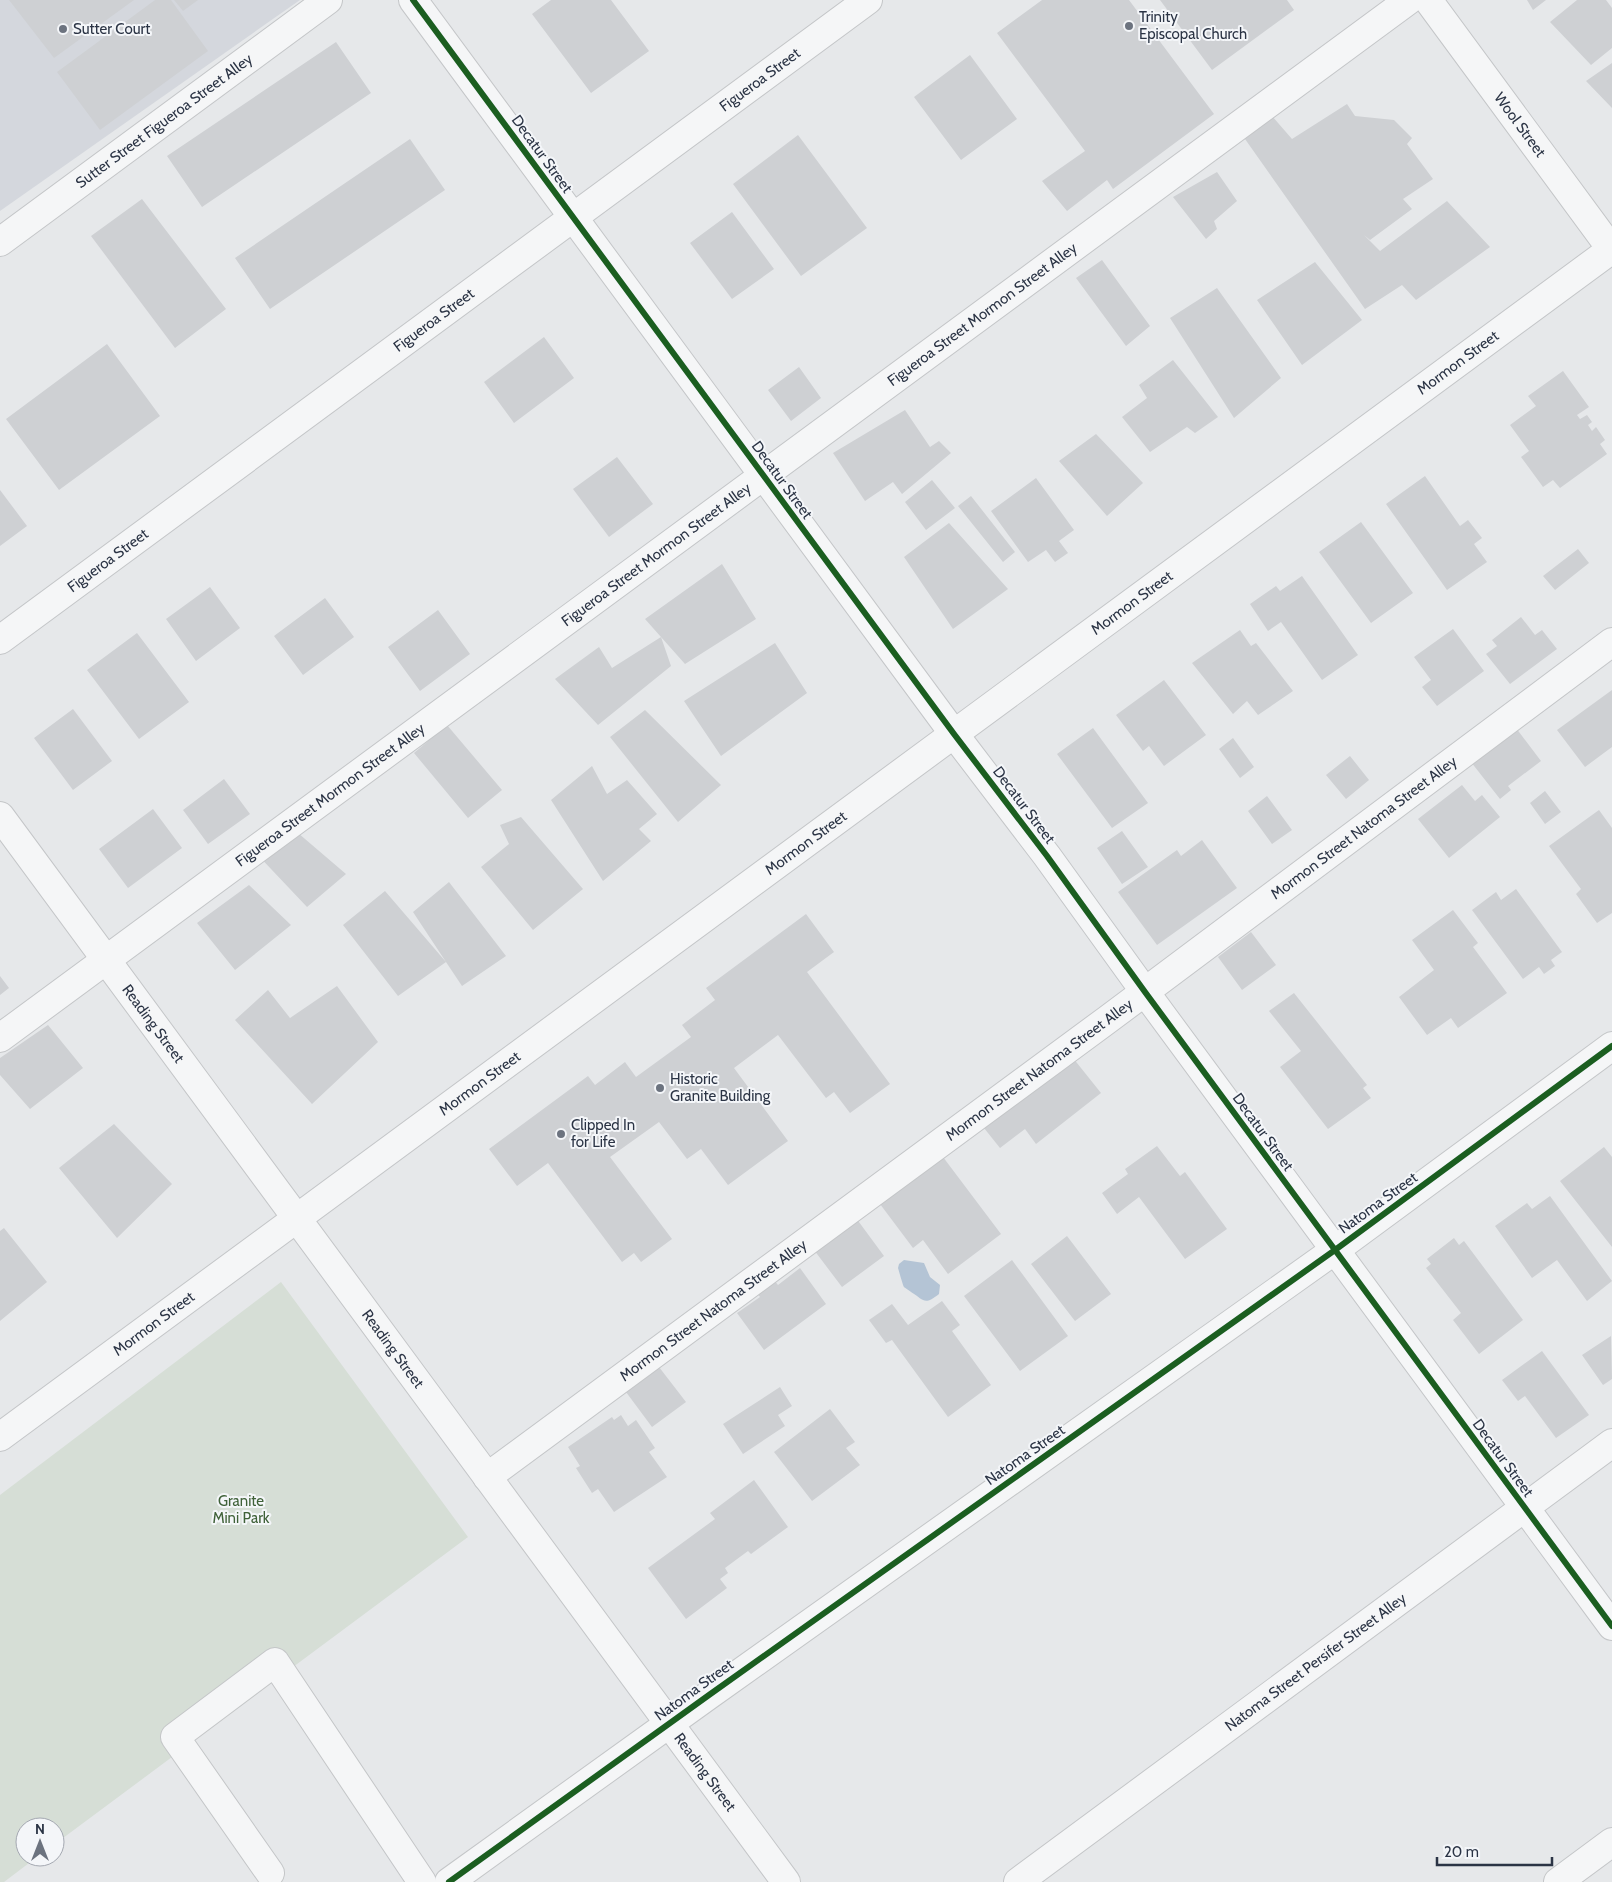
<svg xmlns="http://www.w3.org/2000/svg" width="1612" height="1882" font-family="Cabin,sans-serif">
	<style>
		.built { fill: #d4d7dd }
		.green { fill: #d6ded6 }
		.water { fill: #b4c4d5 }
		.building { fill: #ced0d3 }
		.lines { fill: none; stroke-linecap: round; stroke-linejoin: round }
		.minor-casing { stroke: #c4c6c8; stroke-width: 30 }
		.minor { stroke: #f5f6f7; stroke-width: 28 }
		.cycleway-casing { stroke: #f4f6f9; stroke-width: 9 }
		.cycleway { stroke: #1b5e20; stroke-width: 6 }
		.poi-dot { fill: #6c737f; stroke: #f4f6f9; stroke-width: 2 }
		.labels { text-anchor: middle; dominant-baseline: central; stroke-width: 4; stroke-linejoin: round; paint-order: stroke }
		.poi-label { font-size: 15px; fill: #2b3445; stroke: #f4f6f9; text-anchor: start }
		.street-label { font-size: 15px; fill: #2b3445; stroke: #f4f6f9 }
		.park-label { font-size: 15px; fill: #3f6138; stroke: #f4f6f9 }
	</style>
	<rect width="100%" height="100%" fill="#e6e8ea"/>
	<path class="built" d="M 0,0 L 300,0 L 0,211 Z"/>
	<path class="green" d="M 281,1282 L 468,1537 L 55,1844 L 55,1827 L 25,1827 L 25,1857 L 37,1857 L 4,1882 L 0,1882 L 0,1495 Z"/>
	<path class="water" d="M 904,1260 L 924,1263 L 930,1277 L 940,1285 L 939,1294 C 924,1306 924,1300 911,1292 C 910,1291 905,1288 904,1287 C 903,1286 899,1271 898,1268 L 899,1264 Z"/>
	<path class="building" d="M 9,0 L 134,0 L 54,58 Z
		M 155,0 L 171,0 L 208,51 L 100,130 L 57,72 Z
		M 174,0 L 198,0 L 183,11 Z
		M 551,0 L 611,0 L 649,51 L 591,93 L 532,14 Z
		M 1042,0 L 1129,0 L 1214,114 L 1113,189 L 1107,180 L 1067,211 L 1042,181 L 1085,151 L 997,33 Z
		M 1160,0 L 1287,0 L 1294,10 L 1212,70 Z
		M 1527,0 L 1546,0 L 1533,10 Z
		M 1577,0 L 1606,0 L 1612,8 L 1612,48 L 1591,65 L 1550,22 Z
		M 336,42 L 371,93 L 202,207 L 167,156 Z
		M 970,55 L 1017,119 L 961,160 L 914,97 Z
		M 1612,63 L 1612,108 L 1586,81 Z
		M 1347,104 L 1355,116 L 1394,120 L 1412,138 L 1407,144 L 1433,179 L 1403,199 L 1412,209 L 1370,240 L 1364,235 L 1380,251 L 1447,201 L 1490,247 L 1416,300 L 1402,285 L 1365,309 L 1245,139 L 1272,116 L 1292,139 Z
		M 798,135 L 867,228 L 801,276 L 733,184 Z
		M 410,139 L 445,190 L 270,309 L 235,258 Z
		M 1217,172 L 1237,201 L 1214,221 L 1217,229 L 1206,239 L 1173,197 Z
		M 142,199 L 226,309 L 175,348 L 91,236 Z
		M 732,212 L 774,269 L 732,299 L 690,243 Z
		M 1102,260 L 1150,326 L 1126,346 L 1076,278 Z
		M 1315,262 L 1362,320 L 1302,365 L 1257,300 Z
		M 1217,288 L 1281,378 L 1234,418 L 1170,318 Z
		M 544,337 L 574,378 L 514,423 L 484,382 Z
		M 107,344 L 160,416 L 59,490 L 6,419 Z
		M 1173,360 L 1218,417 L 1195,433 L 1187,427 L 1150,452 L 1122,417 L 1147,398 L 1139,385 Z
		M 799,367 L 821,398 L 791,421 L 768,390 Z
		M 1563,371 L 1589,407 L 1577,415 L 1580,419 L 1587,415 L 1592,422 L 1588,425 L 1592,431 L 1596,427 L 1605,440 L 1600,444 L 1607,454 L 1560,488 L 1553,480 L 1543,487 L 1521,457 L 1529,451 L 1510,425 L 1536,406 L 1528,396 Z
		M 905,410 L 930,447 L 939,441 L 951,453 L 902,494 L 893,482 L 865,501 L 833,453 Z
		M 1096,434 L 1143,483 L 1107,516 L 1059,461 Z
		M 617,457 L 653,504 L 609,537 L 573,489 Z
		M 1425,476 L 1460,526 L 1468,520 L 1482,538 L 1474,544 L 1487,562 L 1447,590 L 1386,504 Z
		M 1036,478 L 1074,530 L 1059,541 L 1068,553 L 1055,562 L 1046,550 L 1028,562 L 991,511 Z
		M 932,480 L 955,508 L 926,530 L 905,502 Z
		M 0,490 L 27,526 L 0,546 Z
		M 971,496 L 1015,552 L 1003,562 L 958,506 Z
		M 1361,522 L 1413,593 L 1371,623 L 1319,552 Z
		M 949,523 L 1008,589 L 953,629 L 904,557 Z
		M 1578,549 L 1589,563 L 1555,590 L 1543,576 Z
		M 722,564 L 756,619 L 685,664 L 645,619 Z
		M 1302,576 L 1358,655 L 1322,680 L 1281,622 L 1268,631 L 1250,604 L 1276,586 L 1280,591 Z
		M 210,587 L 240,628 L 196,661 L 166,619 Z
		M 325,598 L 354,637 L 303,675 L 274,636 Z
		M 438,610 L 470,654 L 420,691 L 388,647 Z
		M 1521,617 L 1535,635 L 1542,630 L 1557,649 L 1510,684 L 1486,654 L 1497,646 L 1492,640 Z
		M 1453,629 L 1484,671 L 1437,706 L 1422,687 L 1431,680 L 1414,657 Z
		M 1240,630 L 1251,646 L 1256,643 L 1293,691 L 1258,715 L 1247,701 L 1233,714 L 1192,663 Z
		M 137,633 L 189,702 L 139,739 L 87,670 Z
		M 661,637 L 671,666 L 598,725 L 555,679 L 599,647 L 612,668 Z
		M 775,643 L 807,693 L 721,756 L 684,701 Z
		M 1164,680 L 1206,735 L 1164,766 L 1149,746 L 1143,751 L 1116,715 Z
		M 1612,690 L 1612,747 L 1585,767 L 1557,730 Z
		M 73,709 L 112,761 L 73,790 L 34,738 Z
		M 645,710 L 721,785 L 678,822 L 610,737 Z
		M 447,725 L 502,790 L 468,818 L 414,753 Z
		M 1093,728 L 1148,803 L 1112,828 L 1057,754 Z
		M 1516,728 L 1541,761 L 1508,786 L 1511,790 L 1500,799 L 1471,762 Z
		M 1233,738 L 1254,767 L 1240,778 L 1219,749 Z
		M 1350,756 L 1369,780 L 1346,799 L 1326,775 Z
		M 592,766 L 607,794 L 627,780 L 657,814 L 639,829 L 651,841 L 603,881 L 551,800 Z
		M 224,779 L 250,814 L 208,844 L 183,810 Z
		M 1462,785 L 1475,801 L 1482,795 L 1500,817 L 1449,858 L 1418,819 Z
		M 1545,791 L 1561,812 L 1545,824 L 1530,803 Z
		M 1267,796 L 1292,830 L 1272,844 L 1248,811 Z
		M 153,809 L 182,848 L 128,888 L 99,849 Z
		M 1599,810 L 1612,828 L 1612,913 L 1597,923 L 1576,894 L 1581,889 L 1549,846 Z
		M 521,817 L 583,889 L 533,930 L 481,867 L 509,844 L 500,825 Z
		M 1122,831 L 1148,867 L 1122,884 L 1097,848 Z
		M 298,833 L 346,874 L 307,907 L 254,851 Z
		M 1202,840 L 1237,888 L 1157,945 L 1118,892 L 1177,850 L 1181,856 Z
		M 449,882 L 506,956 L 462,986 L 446,962 L 398,996 L 343,925 L 385,891 L 446,962 L 413,912 Z
		M 249,885 L 291,925 L 235,970 L 197,923 Z
		M 1516,889 L 1562,952 L 1551,960 L 1555,966 L 1544,974 L 1539,967 L 1523,979 L 1472,910 L 1496,892 L 1501,900 Z
		M 1453,910 L 1478,943 L 1473,947 L 1507,993 L 1458,1028 L 1451,1018 L 1427,1035 L 1399,997 L 1434,970 L 1412,940 Z
		M 806,914 L 834,952 L 807,972 L 890,1084 L 850,1113 L 834,1092 L 826,1098 L 778,1035 L 734,1068 L 788,1141 L 728,1185 L 701,1149 L 687,1159 L 659,1122 L 610,1157 L 672,1239 L 641,1262 L 634,1253 L 622,1262 L 548,1163 L 517,1186 L 489,1149 L 588,1076 L 595,1085 L 625,1062 L 636,1077 L 691,1037 L 682,1025 L 715,1000 L 706,988 Z
		M 1251,932 L 1276,965 L 1242,990 L 1218,957 Z
		M 0,976 L 9,988 L 0,995 Z
		M 337,986 L 378,1042 L 312,1104 L 235,1020 L 268,990 L 290,1018 Z
		M 1294,993 L 1367,1085 L 1363,1088 L 1371,1098 L 1328,1129 L 1280,1067 L 1301,1051 L 1269,1011 Z
		M 48,1025 L 83,1068 L 30,1109 L 0,1075 L 0,1058 Z
		M 1073,1058 L 1101,1093 L 1036,1144 L 1025,1129 L 1000,1148 L 980,1123 Z
		M 114,1124 L 172,1184 L 117,1238 L 59,1168 Z
		M 1157,1146 L 1180,1176 L 1185,1172 L 1227,1229 L 1185,1259 L 1139,1197 L 1117,1214 L 1102,1193 L 1128,1174 L 1125,1169 Z
		M 1604,1147 L 1612,1157 L 1612,1247 L 1560,1181 Z
		M 943,1157 L 1001,1234 L 948,1274 L 923,1240 L 913,1248 L 880,1204 Z
		M 1550,1196 L 1612,1281 L 1587,1301 L 1557,1260 L 1532,1278 L 1495,1226 L 1527,1203 L 1532,1209 Z
		M 856,1218 L 884,1256 L 842,1287 L 814,1250 Z
		M 4,1228 L 47,1282 L 0,1321 L 0,1231 Z
		M 1067,1236 L 1111,1294 L 1075,1321 L 1031,1264 Z
		M 1454,1238 L 1459,1245 L 1464,1241 L 1523,1320 L 1479,1354 L 1453,1320 L 1461,1313 L 1426,1268 L 1431,1264 L 1427,1259 Z
		M 1012,1260 L 1068,1336 L 1020,1371 L 964,1296 Z
		M 800,1268 L 826,1304 L 764,1350 L 737,1313 L 760,1297 L 756,1292 L 774,1280 L 778,1285 Z
		M 942,1301 L 960,1325 L 952,1331 L 991,1385 L 948,1417 L 892,1340 L 886,1343 L 869,1320 L 892,1304 L 908,1325 Z
		M 1611,1336 L 1612,1379 L 1603,1385 L 1582,1355 Z
		M 1542,1351 L 1589,1415 L 1556,1438 L 1525,1396 L 1518,1401 L 1502,1380 Z
		M 659,1367 L 686,1402 L 652,1427 L 626,1392 Z
		M 780,1387 L 792,1406 L 778,1415 L 785,1426 L 743,1454 L 723,1424 Z
		M 830,1409 L 855,1442 L 846,1448 L 860,1465 L 812,1501 L 774,1452 Z
		M 621,1415 L 628,1426 L 636,1420 L 655,1448 L 649,1452 L 667,1477 L 614,1512 L 598,1489 L 592,1493 L 576,1468 L 580,1466 L 568,1447 L 612,1417 L 614,1420 Z
		M 754,1480 L 788,1527 L 751,1554 L 748,1551 L 725,1568 L 728,1573 L 720,1579 L 727,1588 L 686,1619 L 648,1568 L 715,1519 L 710,1513 Z"/>
	<g class="lines">
		<defs>
			<g id="minor">
				<path d="M 413,0 L 954,734 L 1047,856 L 1145,992 L 1612,1626"/>
				<path id="s1" d="M 1428,0 L 1612,250"/>
				<path id="s2" d="M 0,242 L 328,0"/>
				<path id="s3" d="M 0,640 L 868,0"/>
				<path id="s4" d="M 0,816 L 786,1882"/>
				<path id="s5" d="M 0,1038 L 1409,0"/>
				<path id="s6" d="M 0,1437 L 1612,249"/>
				<path id="s7" d="M 487,1477 L 1107,1020 L 1612,642"/>
				<path d="M 270,1873 L 175,1737 L 275,1662 L 422,1882"/>
				<path d="M 449,1882 L 709,1695 L 1335,1250 L 1612,1046"/>
				<path id="s8" d="M 1018,1882 L 1612,1443"/>
				<path d="M 1558,1882 L 1612,1842"/>
			</g>
		</defs>
		<use href="#minor" class="minor-casing"/>
		<use href="#minor" class="minor"/>
		<defs>
			<path id="cycleway" d="M 413,0 L 954,734 L 1047,856 L 1145,992 L 1612,1626
				M 449,1882 L 709,1695 L 1335,1250 L 1612,1046"/>
		</defs>
		<use href="#cycleway" class="cycleway-casing"/>
		<use href="#cycleway" class="cycleway"/>
	</g>
	<g class="poi-dot">
		<circle cx="1129" cy="26" r="5"/>
		<circle cx="63" cy="29" r="5"/>
		<circle cx="660" cy="1088" r="5"/>
		<circle cx="561" cy="1134" r="5"/>
	</g>
	<g class="labels">
		<g class="poi-label">
			<text x="1139" y="17">Trinity<tspan x="1139" dy="17">Episcopal Church</tspan></text>
			<text x="73" y="29">Sutter Court</text>
			<text x="670" y="1079">Historic<tspan x="670" dy="17">Granite Building</tspan></text>
			<text x="571" y="1125">Clipped In<tspan x="571" dy="17">for Life</tspan></text>
		</g>
		<g class="street-label">
			<text stroke="none"><textPath href="#s3" startOffset="944">Figueroa Street</textPath></text>
			<text stroke="none"><textPath href="#s2" startOffset="204">Sutter Street Figueroa Street Alley</textPath></text>
			<text stroke="none"><textPath href="#s1" startOffset="155">Wool Street</textPath></text>
			<text transform="translate(542 154) rotate(54)">Decatur Street</text>
			<text stroke="none"><textPath href="#s5" startOffset="1220">Figueroa Street Mormon Street Alley</textPath></text>
			<text stroke="none"><textPath href="#s3" startOffset="539">Figueroa Street</textPath></text>
			<text stroke="none"><textPath href="#s6" startOffset="1811">Mormon Street</textPath></text>
			<text transform="translate(782 480) rotate(54)">Decatur Street</text>
			<text stroke="none"><textPath href="#s5" startOffset="815">Figueroa Street Mormon Street Alley</textPath></text>
			<text stroke="none"><textPath href="#s3" startOffset="134">Figueroa Street</textPath></text>
			<text stroke="none"><textPath href="#s6" startOffset="1406">Mormon Street</textPath></text>
			<text stroke="none"><textPath href="#s5" startOffset="410">Figueroa Street Mormon Street Alley</textPath></text>
			<text transform="translate(1024 805) rotate(53)">Decatur Street</text>
			<text stroke="none"><textPath href="#s7" startOffset="1091">Mormon Street Natoma Street Alley</textPath></text>
			<text stroke="none"><textPath href="#s6" startOffset="1001">Mormon Street</textPath></text>
			<text stroke="none"><textPath href="#s4" startOffset="258">Reading Street</textPath></text>
			<text stroke="none"><textPath href="#s7" startOffset="686">Mormon Street Natoma Street Alley</textPath></text>
			<text stroke="none"><textPath href="#s6" startOffset="596">Mormon Street</textPath></text>
			<text transform="translate(1263 1132) rotate(54)">Decatur Street</text>
			<text transform="translate(1378 1203) rotate(-36)">Natoma Street</text>
			<text stroke="none"><textPath href="#s7" startOffset="281">Mormon Street Natoma Street Alley</textPath></text>
			<text stroke="none"><textPath href="#s6" startOffset="191">Mormon Street</textPath></text>
			<text stroke="none"><textPath href="#s4" startOffset="662">Reading Street</textPath></text>
			<text transform="translate(1025 1455) rotate(-35)">Natoma Street</text>
			<text transform="translate(1503 1458) rotate(54)">Decatur Street</text>
			<text stroke="none"><textPath href="#s8" startOffset="370">Natoma Street Persifer Street Alley</textPath></text>
			<text transform="translate(694 1690) rotate(-36)">Natoma Street</text>
			<text stroke="none"><textPath href="#s4" startOffset="1188">Reading Street</textPath></text>
		</g>
		<g class="park-label">
			<text x="241" y="1501">Granite<tspan x="241" dy="17">Mini Park</tspan></text>
		</g>
	</g>
	<g transform="translate(40 1842)"><circle r="24" fill="#f4f6f9" stroke="#a4a8b1"/>
	<path d="M0-4L9 19L0 12L-9 19Z" fill="#6c737f"/>
	<text y="-8" font-size="14" font-weight="bold" text-anchor="middle" fill="#2b3445">N</text>
	</g>
	<path d="M1437 1857v8h115v-8" fill="none" stroke="#2b3445" stroke-width="2.5"/>
	<text x="1444" y="1857" font-size="15" fill="#2b3445" stroke="#f4f6f9" stroke-width="4" paint-order="stroke">20 m</text>
</svg>
